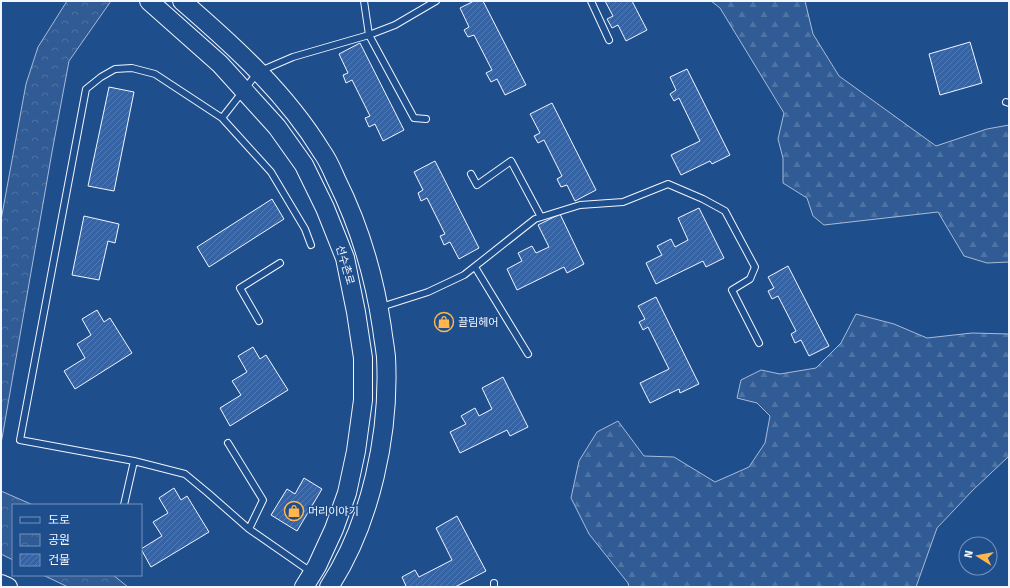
<svg xmlns="http://www.w3.org/2000/svg" width="1010" height="588" font-family="'Fira Sans','Noto Sans KR',sans-serif">
	<style>
		.forest { fill: url(#forest-firs); stroke: #a8bbd7 }
		.park { fill: url(#park-crowns); stroke: #a8bbd7 }
		.building { fill: url(#building-hatch); stroke: #f2f6ff }
		.lines { fill: none; stroke-linecap: round; stroke-linejoin: round }
		.lane-casing { stroke: #f2f6ff; stroke-width: 8 }
		.secondary-casing { stroke: #f2f6ff; stroke-width: 20 }
		.lane { stroke: #1f4e8c; stroke-width: 6 }
		.secondary { stroke: #1f4e8c; stroke-width: 18 }
		.labels { text-anchor: middle; dominant-baseline: central; stroke-width: 3; stroke-linejoin: round; paint-order: stroke }
		.street-label { font-size: 11px; fill: #f2f6ff; stroke: #1f4e8c }
		.poi-label { font-size: 11px; fill: #f2f6ff; stroke: #1f4e8c; text-anchor: start }
	</style>
	<defs>
		<pattern id="forest-firs" width="22" height="20" patternUnits="userSpaceOnUse"><rect width="22" height="20" fill="#305b95"/><path d="M5 1l3.5 6h-7zM16 11l3.5 6h-7z" fill="#4e73a5"/></pattern>
		<pattern id="park-crowns" width="20" height="18" patternUnits="userSpaceOnUse"><rect width="20" height="18" fill="#305b95"/><path d="M2 6a3 3 0 1 1 6 0M12 15a3 3 0 1 1 6 0" fill="none" stroke="#4e73a5"/></pattern>
		<pattern id="building-hatch" width="6" height="6" patternUnits="userSpaceOnUse"><rect width="6" height="6" fill="#3563a3"/><path d="M-1 1l2-2M0 6l6-6M5 7l2-2" fill="none" stroke="#537ab1"/></pattern>
	</defs>
	<rect width="100%" height="100%" fill="#1f4e8c"/>
	<path class="forest" d="M 711,1 L 805,1 L 813,34 L 839,76 L 936,146 L 987,129 L 1009,125 L 1009,262 L 987,263 L 964,256 L 938,212 L 824,225 L 813,216 L 807,198 L 783,183 L 783,158 L 778,139 L 784,113 L 720,8 Z
		M 856,314 L 894,324 L 927,338 L 972,333 L 1009,334 L 1009,456 L 973,490 L 937,528 L 916,587 L 629,587 L 628,583 L 589,534 L 571,498 L 579,461 L 597,432 L 618,421 L 644,456 L 674,457 L 715,482 L 749,467 L 765,443 L 770,416 L 757,403 L 737,398 L 741,380 L 761,370 L 780,374 L 816,368 L 841,343 Z"/>
	<path class="park" d="M 67,1 L 111,1 L 69,61 L 52,152 L 1,444 L 1,220 L 26,84 L 38,47 Z
		M 1,491 L 33,505 L 13,505 L 13,560 L 1,554 Z
		M 43,575 L 113,575 L 128,587 L 68,587 Z"/>
	<path class="building" d="M 474,1 L 483,1 L 526,85 L 505,95 L 497,79 L 491,82 L 486,73 L 492,70 L 474,35 L 468,37 L 464,30 L 469,27 L 460,8 Z
		M 605,1 L 632,1 L 647,30 L 626,41 L 618,25 L 612,28 L 607,19 L 613,16 Z
		M 970,42 L 982,83 L 940,95 L 929,54 Z
		M 360,43 L 404,130 L 383,141 L 375,124 L 369,127 L 365,118 L 370,116 L 352,80 L 346,83 L 343,75 L 348,73 L 339,54 Z
		M 687,69 L 730,155 L 712,164 L 710,161 L 681,175 L 671,155 L 700,141 L 679,98 L 674,101 L 670,94 L 676,90 L 670,77 Z
		M 109,87 L 134,92 L 114,191 L 88,186 Z
		M 552,103 L 596,190 L 575,201 L 567,185 L 561,187 L 557,179 L 562,176 L 544,140 L 538,143 L 534,136 L 540,133 L 530,114 Z
		M 435,161 L 479,248 L 459,259 L 450,242 L 444,245 L 440,236 L 445,234 L 427,198 L 421,201 L 418,193 L 423,190 L 414,172 Z
		M 272,199 L 284,219 L 209,267 L 197,247 Z
		M 699,208 L 724,258 L 706,267 L 703,261 L 656,284 L 646,263 L 662,255 L 657,246 L 671,239 L 675,247 L 688,240 L 678,218 Z
		M 560,214 L 584,264 L 567,273 L 564,267 L 517,290 L 507,269 L 522,261 L 518,253 L 532,246 L 536,253 L 549,247 L 538,225 Z
		M 84,216 L 119,224 L 115,243 L 108,241 L 99,280 L 72,275 Z
		M 788,266 L 829,346 L 809,356 L 801,340 L 795,343 L 791,334 L 796,331 L 778,296 L 772,299 L 768,291 L 774,288 L 768,277 Z
		M 656,297 L 699,384 L 680,393 L 679,389 L 650,403 L 640,383 L 669,369 L 648,327 L 643,330 L 639,322 L 645,319 L 638,306 Z
		M 97,310 L 104,322 L 110,318 L 132,353 L 75,389 L 64,371 L 85,358 L 77,344 L 91,335 L 82,319 Z
		M 253,347 L 260,359 L 266,355 L 288,390 L 230,426 L 220,408 L 241,395 L 232,381 L 247,372 L 238,356 Z
		M 503,377 L 528,427 L 510,436 L 507,430 L 460,453 L 450,432 L 466,424 L 461,416 L 475,408 L 479,416 L 492,409 L 482,388 Z
		M 304,478 L 322,489 L 297,531 L 271,515 L 287,489 L 295,494 Z
		M 174,488 L 181,500 L 187,496 L 209,532 L 151,567 L 141,549 L 162,536 L 153,522 L 168,513 L 159,498 Z
		M 457,516 L 486,571 L 455,587 L 403,587 L 406,586 L 402,577 L 415,570 L 419,577 L 452,560 L 436,528 Z"/>
	<g class="lines">
		<defs>
			<path id="lane" d="M 364,1 L 369,35 L 414,118 L 426,119
				M 591,1 L 609,40
				M 1006,102 L 1009,103
				M 222,118 L 258,72 L 293,57 L 369,35 L 395,25 L 436,1
				M 471,174 L 477,185 L 511,161 L 541,217
				M 311,245 L 305,229 L 271,172 L 222,118 L 155,74 L 132,68 L 115,69 L 101,77 L 86,89 L 20,440 L 134,461 L 185,474 L 208,493 L 249,529 L 311,572
				M 475,267 L 528,354
				M 381,307 L 428,292 L 464,275 L 535,219 L 580,205 L 623,202 L 668,184 L 703,199 L 725,211 L 755,267 L 750,279 L 732,290 L 759,343
				M 259,321 L 240,288 L 280,263
				M 228,443 L 263,500 L 249,529
				M 124,505 L 134,461
				M 494,583 L 494,587"/>
			<path id="secondary" d="M 149,1 L 220,64 L 277,127 L 304,165 L 325,208 L 345,258 L 356,312 L 363,358 L 363,400 L 356,451 L 347,493 L 334,529 L 317,566 L 304,587
				M 182,1 C 234,46 286,93 322,152 C 328,160 332,170 336,179 C 360,227 374,274 382,328 C 383,337 385,347 386,357 C 390,433 371,523 329,587
				M 1,584 L 8,587"/>
		</defs>
		<use href="#lane" class="lane-casing"/>
		<use href="#secondary" class="secondary-casing"/>
		<use href="#lane" class="lane"/>
		<use href="#secondary" class="secondary"/>
	</g>
	<defs>
		<symbol id="shop-ring" viewBox="-11 -11 22 22"><circle r="9.5" fill="#1f4e8c" stroke="#ffb74d" stroke-width="1.5"/><path d="M-5-2.5h2.3a2.7 3.5 0 0 1 5.4 0H5L5.5 6h-11ZM-1.5-2.5h3a1.5 2.3 0 0 0-3 0Z" fill="#ffb74d"/></symbol>
	</defs>
	<g fill-rule="evenodd">
		<use href="#shop-ring" x="433" y="311" width="22" height="22"/>
		<use href="#shop-ring" x="283" y="500" width="22" height="22"/>
	</g>
	<g class="labels">
		<g class="street-label">
			<text transform="translate(345 265) rotate(74)">선수촌로</text>
		</g>
		<g class="poi-label">
			<text x="458" y="322">끌림헤어</text>
			<text x="308" y="511">머리이야기</text>
		</g>
	</g>
	<rect width="1010" height="588" fill="none" stroke="#f2f6ff" stroke-width="4"/>
	<rect x="12" y="504" width="130" height="72" fill="#1f4e8c" stroke="#7391ba"/>
	<rect x="20" y="517" width="20" height="6" fill="#1f4e8c" stroke="#7391ba"/>
	<text x="48" y="524" font-size="12" fill="#f2f6ff">도로</text>
	<rect x="20" y="534" width="20" height="12" fill="url(#park-crowns)" stroke="#7391ba"/>
	<text x="48" y="544" font-size="12" fill="#f2f6ff">공원</text>
	<rect x="20" y="554" width="20" height="12" fill="url(#building-hatch)" stroke="#7391ba"/>
	<text x="48" y="564" font-size="12" fill="#f2f6ff">건물</text>
	<g transform="translate(978 556) rotate(281)"><circle r="19" fill="#1f4e8c" stroke="#7391ba"/>
	<path d="M0-3L7 15L0 10L-7 15Z" fill="#ffb74d"/>
	<text y="-6" font-size="11" font-weight="bold" text-anchor="middle" fill="#f2f6ff">N</text>
	</g>
</svg>
